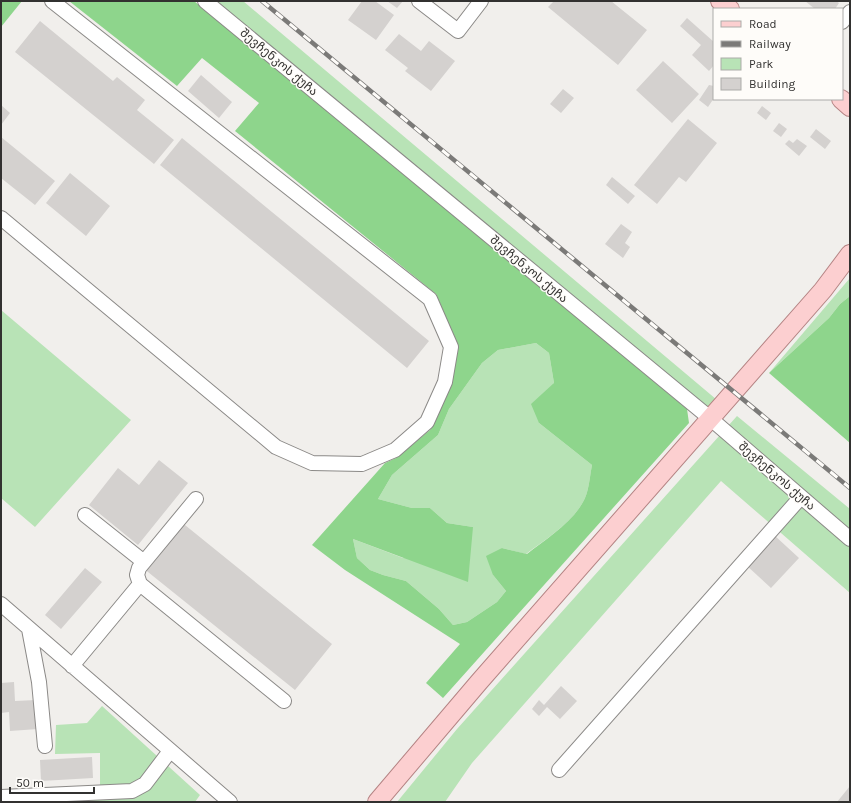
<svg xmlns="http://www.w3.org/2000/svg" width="851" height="803" font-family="Karla,'Noto Sans Georgian',sans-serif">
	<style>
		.green { fill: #b8e3b6 }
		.forest { fill: #8ed58c; fill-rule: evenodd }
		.building { fill: #d4d1cf }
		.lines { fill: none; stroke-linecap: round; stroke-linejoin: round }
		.minor-casing { stroke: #8b8987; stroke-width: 16 }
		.major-casing { stroke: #b48383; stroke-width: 20 }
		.minor { stroke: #fff; stroke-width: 14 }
		.major { stroke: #fccfd0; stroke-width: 18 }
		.rail-casing { stroke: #7b7a78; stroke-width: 4.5 }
		.rail { stroke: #fefcf9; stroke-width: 3; stroke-dasharray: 9; stroke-linecap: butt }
		.labels { text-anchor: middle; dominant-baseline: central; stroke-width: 3; stroke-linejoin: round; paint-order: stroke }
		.street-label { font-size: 12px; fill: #323130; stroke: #fefcf9 }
	</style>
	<rect width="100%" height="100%" fill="#f1efec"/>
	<path class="green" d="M 205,1 L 243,1 L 723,405 L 711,419 Z
		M 850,278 L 850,296 L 840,304 L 829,318 L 769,373 Z
		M 1,310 L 131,420 L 35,527 L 1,498 Z
		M 536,343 L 549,353 L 554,383 L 539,423 L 592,465 C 590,475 589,489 585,498 C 575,521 546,539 526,554 L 502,548 L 493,575 L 506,591 L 497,602 L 467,622 L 453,625 L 439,609 L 406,581 L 383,575 L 370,570 L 357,558 L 353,539 L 403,558 L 473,527 L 447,523 L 430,508 L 412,508 L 378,499 L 392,475 L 438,435 L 449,409 L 482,363 L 498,350 Z
		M 737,416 L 850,509 L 850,593 L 721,481 L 472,763 L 445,802 L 397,802 L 457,729 Z
		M 102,706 L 200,795 L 195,802 L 47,802 L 47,790 L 100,786 L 100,753 L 55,754 L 56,725 L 87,723 Z"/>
	<path class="forest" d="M 1,1 L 22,1 L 1,27 Z
		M 69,1 L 194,1 L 687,409 L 689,423 L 443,698 L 426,683 L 460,644 L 345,570 L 312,545 L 385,463 L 396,458 L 430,430 L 452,384 L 457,343 L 436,294 L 235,131 L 259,103 L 202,58 L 177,86 ZM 536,343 L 549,353 L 554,383 L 531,404 L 539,423 L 592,465 C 590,475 589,489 585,498 C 575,521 546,539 527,554 L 502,548 L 486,556 L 493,575 L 506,591 L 497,602 L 467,622 L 453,625 L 439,609 L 406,581 L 383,575 L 370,570 L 357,558 L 353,539 L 468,582 L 473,527 L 447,523 L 430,508 L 412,508 L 378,499 L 392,475 L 438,435 L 449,409 L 482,363 L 498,350 Z
		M 850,296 L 850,443 L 769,373 L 829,318 L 840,304 Z"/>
	<path class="building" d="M 362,1 L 375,1 L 394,15 L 376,40 L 348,20 Z
		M 387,1 L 403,1 L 397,8 Z
		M 554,1 L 611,1 L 647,30 L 618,65 L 548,7 Z
		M 805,1 L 836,1 L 839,3 L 835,9 L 815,9 Z
		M 687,18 L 714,42 L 714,65 L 709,71 L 692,55 L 701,45 L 680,26 Z
		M 40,21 L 113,81 L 117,77 L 145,100 L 137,110 L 174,140 L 154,164 L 15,52 Z
		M 399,34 L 421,51 L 429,41 L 455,61 L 431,91 L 405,71 L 408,68 L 385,50 Z
		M 663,61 L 699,94 L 672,123 L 636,90 Z
		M 201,75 L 232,102 L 219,118 L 188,91 Z
		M 709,85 L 714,86 L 714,98 L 708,107 L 699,100 Z
		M 563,89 L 574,98 L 561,113 L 550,104 Z
		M 1,105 L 10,113 L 1,125 Z
		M 762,106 L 771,113 L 766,120 L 757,113 Z
		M 688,119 L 717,143 L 686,182 L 679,177 L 657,204 L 634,185 Z
		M 779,123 L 787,129 L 781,137 L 773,131 Z
		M 816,129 L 831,141 L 825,149 L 810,137 Z
		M 1,137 L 55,181 L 35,205 L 1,178 Z
		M 182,138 L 429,341 L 407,368 L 160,165 Z
		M 797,139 L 807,146 L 799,156 L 785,144 L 789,140 L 793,143 Z
		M 70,173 L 110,206 L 86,236 L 46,203 Z
		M 612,177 L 635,196 L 628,204 L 606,185 Z
		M 621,224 L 632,232 L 625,243 L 630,247 L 623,258 L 605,244 Z
		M 159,460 L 188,483 L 138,545 L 89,505 L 118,468 L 139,485 Z
		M 180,521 L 332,644 L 295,690 L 143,568 Z
		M 774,535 L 799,558 L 771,588 L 746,565 Z
		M 85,568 L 102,582 L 61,629 L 45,615 Z
		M 14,682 L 15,701 L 36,700 L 38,729 L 10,731 L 9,712 L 1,713 L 1,683 Z
		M 561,686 L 577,701 L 560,719 L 547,707 L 539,716 L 532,709 L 539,700 L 544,705 Z
		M 92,757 L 93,778 L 41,781 L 40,760 Z
		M 850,786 L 850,802 L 837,802 Z"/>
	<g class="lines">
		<defs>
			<path id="minor" d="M 205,1 L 711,419 L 850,539
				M 419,1 L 458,31 L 481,1
				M 842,22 L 850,12
				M 1,218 L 276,447 L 312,463 L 362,464 L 395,450 L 427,422 L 445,382 L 451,347 L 430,299 L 52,1
				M 196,499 L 139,568 L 137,575 L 140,584 L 284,701
				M 85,515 L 144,562
				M 1,604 L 230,802
				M 29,629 L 39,682 L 45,746
				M 72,666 L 140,584
				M 559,770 L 801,497
				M 1,797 L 132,791 L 145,784 L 170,751"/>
			<path id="major" d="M 720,1 L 730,9
				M 841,99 L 850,107
				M 377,802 L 479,682 L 823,290 L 850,254"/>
		</defs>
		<use href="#minor" class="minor-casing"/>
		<use href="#major" class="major-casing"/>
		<use href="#minor" class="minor"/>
		<use href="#major" class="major"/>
		<defs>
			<path id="rail" d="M 262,1 L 850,488"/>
		</defs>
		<use href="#rail" class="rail-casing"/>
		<use href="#rail" class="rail"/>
	</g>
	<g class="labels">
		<g class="street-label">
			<text transform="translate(279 62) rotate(40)">შევჩენკოს ქუჩა</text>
			<text transform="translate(529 269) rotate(40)">შევჩენკოს ქუჩა</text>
			<text transform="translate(777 476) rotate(41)">შევჩენკოს ქუჩა</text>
		</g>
	</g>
	<rect width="851" height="803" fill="none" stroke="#323130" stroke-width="4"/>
	<rect x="713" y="8" width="130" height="92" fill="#fefcf9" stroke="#acaba9"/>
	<rect x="721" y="21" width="20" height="6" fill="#fccfd0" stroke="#acaba9"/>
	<text x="749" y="28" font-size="12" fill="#323130">Road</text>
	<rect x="721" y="41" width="20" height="6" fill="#7b7a78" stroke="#acaba9"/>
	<text x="749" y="48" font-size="12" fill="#323130">Railway</text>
	<rect x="721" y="58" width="20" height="12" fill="#b8e3b6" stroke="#acaba9"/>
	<text x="749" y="68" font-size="12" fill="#323130">Park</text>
	<rect x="721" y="78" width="20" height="12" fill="#d4d1cf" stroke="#acaba9"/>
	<text x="749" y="88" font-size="12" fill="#323130">Building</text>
	<path d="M10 787v6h84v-6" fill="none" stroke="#323130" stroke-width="2"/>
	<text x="16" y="787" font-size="12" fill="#323130" stroke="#fefcf9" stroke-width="3" paint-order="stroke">50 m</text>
</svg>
